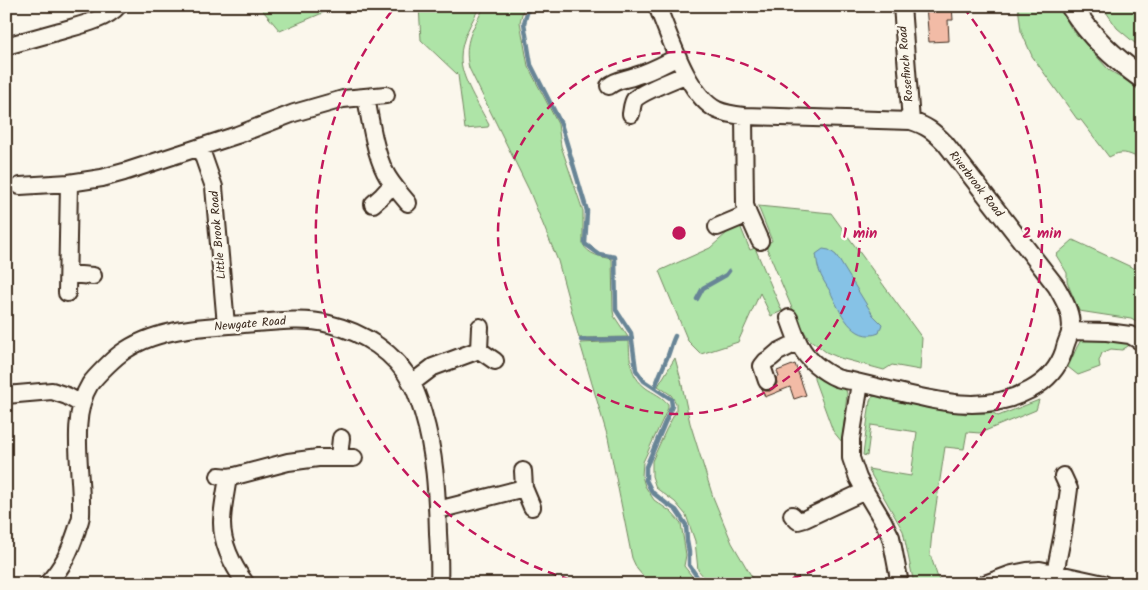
<svg xmlns="http://www.w3.org/2000/svg" width="1148" height="590" font-family="Kalam,sans-serif">
	<style>
		.green { fill: #aee4a7; stroke: #748762 }
		.water { fill: #86c2e6; stroke: #688596 }
		.lines { fill: none; stroke-linecap: round; stroke-linejoin: round }
		.stream { stroke: #688596; stroke-width: 4.5 }
		.building { fill: #f2bba6; stroke: #3b2a1e }
		.minor-casing { stroke: #3b2a1e; stroke-width: 20 }
		.tertiary-casing { stroke: #3b2a1e; stroke-width: 24 }
		.minor { stroke: #fbf7ec; stroke-width: 16 }
		.tertiary { stroke: #fbf7ec; stroke-width: 20 }
		.ring { fill: none; stroke: #c2185b; stroke-width: 2.5; stroke-dasharray: 9 6 }
		.labels { text-anchor: middle; dominant-baseline: central; stroke-width: 5; stroke-linejoin: round; paint-order: stroke }
		.street-label { font-size: 12px; fill: #3b2a1e; stroke: #fbf7ec }
		.centre { fill: #c2185b; stroke: #fbf7ec; stroke-width: 2.5 }
		.ring-label { font-size: 15px; text-anchor: middle; font-weight: bold; fill: #c2185b; stroke: #fbf7ec; stroke-width: 5; stroke-linejoin: round; paint-order: stroke }
	</style>
	<rect width="100%" height="100%" fill="#fbf7ec"/>
	<filter id="ink" filterUnits="userSpaceOnUse"><feTurbulence type="fractalNoise" baseFrequency=".02" numOctaves="2"/><feDisplacementMap in="SourceGraphic" scale="10" xChannelSelector="R" yChannelSelector="G"/><feConvolveMatrix kernelMatrix="1 2 1 2 8 2 1 2 1" color-interpolation-filters="sRGB"/></filter>
	<g filter="url(#ink)">
		<path class="green" d="M 259,6 L 339,6 L 280,31 Z
			M 419,6 L 480,6 C 472,22 461,39 461,57 C 460,77 480,107 489,125 L 488,127 L 465,129 L 458,75 L 421,40 Z
			M 485,6 L 524,6 L 520,22 L 528,66 L 558,124 L 561,146 L 583,211 L 583,244 C 588,255 602,257 612,259 L 613,311 L 614,316 L 628,337 L 579,338 L 558,261 L 529,190 L 469,68 C 463,42 473,28 485,6 Z
			M 1018,6 L 1059,6 L 1071,28 L 1109,70 L 1142,90 L 1142,166 L 1139,158 C 1127,153 1122,150 1109,157 L 1081,120 L 1077,119 L 1032,56 L 1021,31 Z
			M 1102,6 L 1142,6 L 1142,49 L 1117,28 Z
			M 758,206 L 831,213 L 922,338 L 920,370 L 892,365 L 884,370 L 840,358 L 826,352 L 809,339 L 797,320 L 765,244 L 772,241 Z
			M 738,226 L 741,228 L 750,250 L 755,248 L 782,311 L 771,316 L 760,293 L 738,342 L 701,354 L 688,341 L 659,271 L 710,248 L 728,232 Z
			M 1073,240 L 1142,272 L 1142,325 L 1131,319 L 1079,311 L 1067,282 L 1067,273 L 1056,255 Z
			M 1089,337 L 1118,339 L 1131,344 L 1122,350 L 1111,349 L 1102,353 L 1099,361 L 1100,367 L 1078,375 L 1068,367 L 1077,347 L 1081,340 Z
			M 629,341 C 630,360 629,375 646,388 C 653,393 662,396 668,404 L 668,408 L 643,462 L 642,476 L 645,486 L 654,500 L 671,512 L 681,523 L 686,555 L 684,566 L 698,584 L 650,584 L 637,569 L 632,558 L 608,438 L 580,343 Z
			M 675,358 L 681,380 L 690,423 L 713,497 L 732,543 L 756,584 L 710,584 L 698,570 L 695,541 L 686,515 L 675,502 L 656,488 L 652,476 L 652,461 L 666,430 L 676,411 L 676,403 L 671,395 L 658,386 Z
			M 814,373 L 842,386 L 846,390 L 847,394 L 842,442 L 833,431 L 814,379 Z
			M 876,396 L 930,405 L 966,414 C 978,408 987,408 998,416 L 1039,400 L 1036,410 L 980,433 L 967,432 L 964,449 L 945,447 L 932,532 L 930,554 L 939,581 L 938,584 L 914,584 L 903,531 L 868,469 L 911,476 L 917,432 L 871,425 L 867,456 L 863,455 L 870,401 L 872,397 Z"/>
		<path class="water" d="M 823,249 L 829,250 L 836,255 L 873,315 L 882,324 L 879,333 C 853,344 839,310 830,291 C 826,285 821,277 819,270 C 817,265 817,259 816,254 Z"/>
		<g class="lines">
			<path class="stream" d="M 529,6 L 524,23 L 531,65 L 561,124 L 587,211 L 585,244 L 599,254 L 615,257 L 616,310 L 631,333 L 636,370 L 644,381 L 671,399 L 672,406 L 646,467 L 646,480 L 652,492 L 667,504 L 676,510 L 686,525 L 687,541 L 689,552 L 689,565 L 702,584
				M 697,299 L 703,288 L 726,275 L 729,271
				M 581,340 L 632,339
				M 655,388 C 658,378 662,370 666,360 C 670,352 671,344 675,336"/>
		</g>
		<path class="building" d="M 926,6 L 952,6 L 953,20 L 948,20 L 949,41 L 929,42 Z
			M 795,364 L 806,395 L 794,399 L 790,387 L 765,397 L 762,389 L 765,391 L 770,391 L 775,387 L 777,383 L 776,378 L 779,377 L 777,371 Z"/>
		<g class="lines">
			<defs>
				<path id="minor" d="M 657,6 C 670,36 687,95 717,110 C 726,114 735,115 744,116 L 911,121 C 927,126 933,131 945,143 L 1056,286 C 1064,300 1074,316 1070,333 C 1068,339 1065,345 1064,351 C 1058,369 1047,381 1030,390 C 983,415 938,401 889,390 C 877,387 865,384 852,381 C 847,380 842,380 837,378 C 830,375 821,369 815,364 C 800,352 795,335 789,318
					M 902,6 L 911,121
					M 6,46 C 24,41 42,36 60,31 C 77,26 106,20 118,6
					M 609,86 C 617,79 625,80 635,76 C 650,72 664,64 678,57
					M 366,97 C 370,119 375,153 385,172 C 391,184 400,193 408,203
					M 631,114 C 632,109 632,103 635,99 C 642,92 675,79 685,75
					M 744,116 L 745,205 L 748,214 L 760,241
					M 200,147 L 214,187 L 226,325
					M 20,186 L 69,183 L 102,178 L 124,172 L 237,135 L 294,113 L 343,99 L 386,95
					M 373,204 L 382,196 L 392,185
					M 717,227 L 748,214
					M 68,274 L 93,276
					M 67,293 L 69,183
					M 480,327 L 479,350 L 495,361
					M 1070,331 L 1107,332 L 1130,335 L 1142,342
					M 767,381 L 762,366 L 766,361 L 771,358 L 778,352 L 798,342
					M 412,383 L 433,367 L 479,350
					M 860,383 L 851,439 L 851,458 L 858,478 L 865,491 L 883,521 L 891,537 L 900,584
					M 6,395 L 52,391 L 67,396 L 81,404
					M 339,457 L 341,438
					M 523,471 L 524,488 L 532,507
					M 219,476 L 228,477 L 235,476 L 288,462 L 318,458 L 354,458
					M 228,477 C 226,492 222,508 222,523 C 222,546 233,566 246,584
					M 438,510 L 524,488
					M 792,515 L 798,521 L 805,519 L 865,491
					M 1055,573 L 1063,533 L 1069,489 L 1063,476
					M 47,584 C 63,567 70,551 77,530 C 78,525 81,520 81,515 C 83,476 68,419 90,384 C 96,376 112,360 120,354 C 154,328 203,327 244,324 C 270,322 304,317 329,324 C 363,332 396,353 412,384 C 417,393 420,404 423,413 C 435,453 437,492 438,533 C 439,550 440,567 439,584
					M 985,584 L 1012,574 L 1027,571 L 1040,570 L 1104,584"/>
				<path id="tertiary" d="M 1071,6 C 1091,37 1113,57 1142,78"/>
			</defs>
			<use href="#minor" class="minor-casing"/>
			<use href="#tertiary" class="tertiary-casing"/>
			<use href="#minor" class="minor"/>
			<use href="#tertiary" class="tertiary"/>
		</g>
	</g>
	<g class="ring">
		<circle cx="679" cy="233" r="181"/>
		<path d="M585 584A363 363 0 0 1 395 7M963 7A363 363 0 0 1 773 584"/>
	</g>
	<g class="labels">
		<g class="street-label">
			<text transform="translate(906 64) rotate(-95)">Rosefinch Road</text>
			<text transform="translate(976 184) rotate(52)">Riverbrook Road</text>
			<text transform="translate(218 235) rotate(-95)">Little Brook Road</text>
			<text transform="translate(250 324) rotate(-5)">Newgate Road</text>
		</g>
	</g>
	<circle cx="679" cy="233" r="8" class="centre"/>
	<g class="ring-label">
		<text x="860" y="238">1 min</text>
		<text x="1042" y="238">2 min</text>
	</g>
	<rect width="1148" height="590" fill="none" stroke="#fbf7ec" stroke-width="25"/>
	<rect x="12" y="12" width="1123" height="565" fill="none" stroke="#3b2a1e" stroke-width="2" filter="url(#ink)"/>
</svg>
